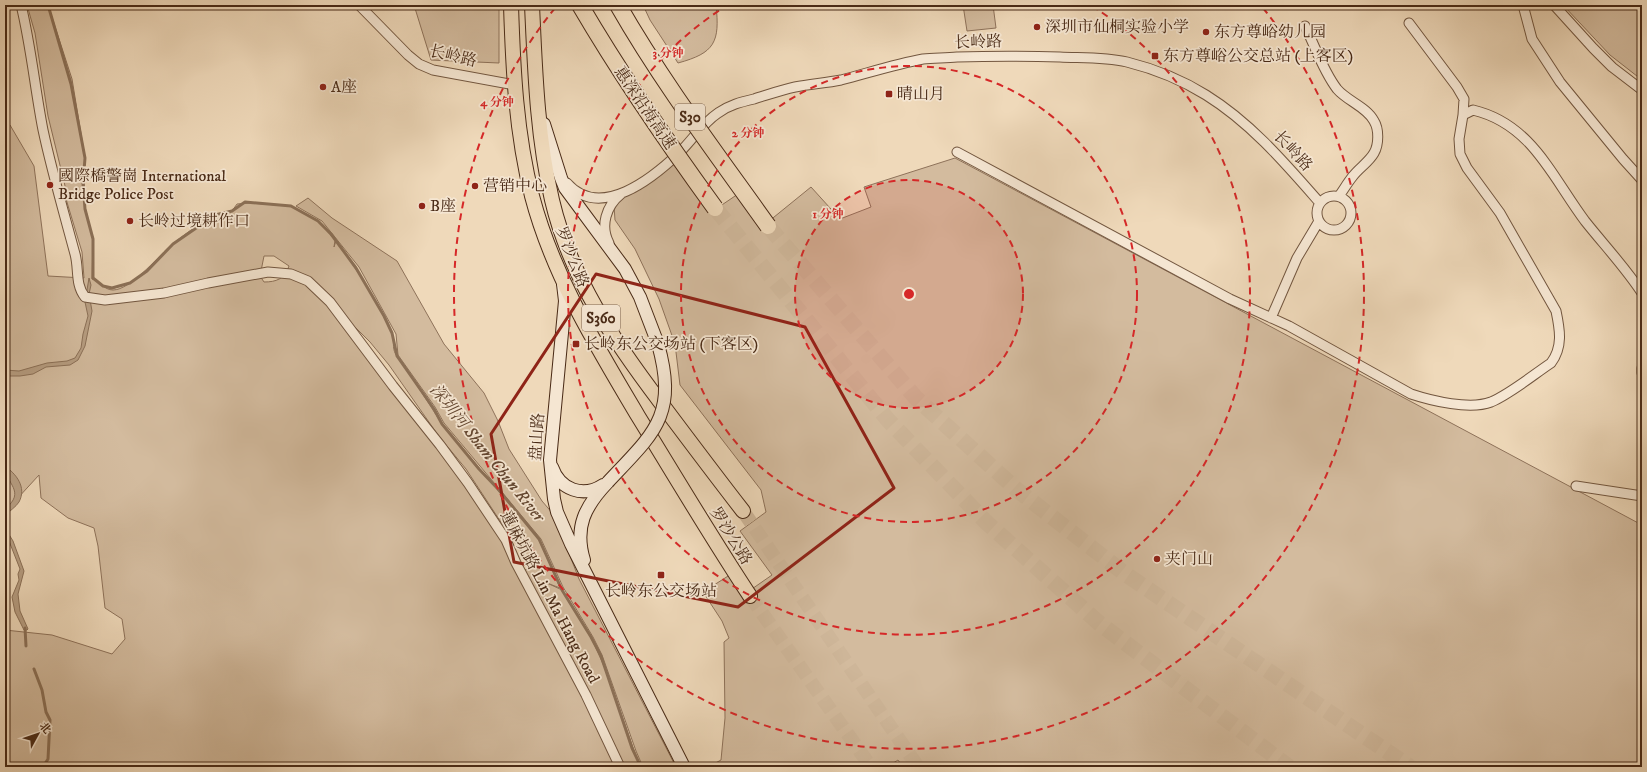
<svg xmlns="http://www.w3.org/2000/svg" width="1647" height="772" font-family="'IM FELL DW Pica','Noto Serif SC',serif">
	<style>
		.green { fill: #d3bb9e; stroke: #8e725a; fill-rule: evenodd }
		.water { fill: #b79e82; stroke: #8b7057 }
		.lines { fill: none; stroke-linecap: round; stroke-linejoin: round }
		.stream { stroke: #8b7057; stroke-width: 3 }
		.primary-tunnel { stroke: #ceb699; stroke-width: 14; stroke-dasharray: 14 7; stroke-linecap: butt }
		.highway-tunnel { stroke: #ceb699; stroke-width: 16; stroke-dasharray: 16 8; stroke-linecap: butt }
		.street-casing { stroke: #72563f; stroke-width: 11 }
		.secondary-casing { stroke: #492a16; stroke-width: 14 }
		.primary-casing { stroke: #492a16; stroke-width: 16 }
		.street { stroke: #f5e6d2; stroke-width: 9 }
		.secondary { stroke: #f5e6d2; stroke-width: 12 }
		.primary { stroke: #efd9ba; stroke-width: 14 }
		.secondary-bridge-casing { stroke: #492a16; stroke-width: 14; stroke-linecap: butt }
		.highway-bridge-casing { stroke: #492a16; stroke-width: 18; stroke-linecap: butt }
		.secondary-bridge { stroke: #f5e6d2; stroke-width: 12 }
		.highway-bridge { stroke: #efd9ba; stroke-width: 16 }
		.marked { fill: none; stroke: #8f2418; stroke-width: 3; stroke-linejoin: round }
		.ring { fill: none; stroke: #d62828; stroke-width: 2; stroke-dasharray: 7 5 }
		.poi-dot { fill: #8f2418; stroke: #f5e6d2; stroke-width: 1.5 }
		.labels { text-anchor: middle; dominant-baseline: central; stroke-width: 3.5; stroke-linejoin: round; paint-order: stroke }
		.shield { fill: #f5e6d2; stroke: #7d624e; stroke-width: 1 }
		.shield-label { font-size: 15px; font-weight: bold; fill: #492a16 }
		.poi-label { font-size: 16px; fill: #492a16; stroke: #f5e6d2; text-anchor: start }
		.street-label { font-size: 16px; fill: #492a16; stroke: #f5e6d2 }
		.water-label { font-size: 17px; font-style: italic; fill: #644731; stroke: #f5e6d2 }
		.centre { fill: #d62828; stroke: #f5e6d2; stroke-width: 2 }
		.ring-label { font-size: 12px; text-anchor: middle; font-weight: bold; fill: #d62828; stroke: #f5e6d2; stroke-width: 3.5; stroke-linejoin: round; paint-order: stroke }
	</style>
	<rect width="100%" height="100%" fill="#efd9ba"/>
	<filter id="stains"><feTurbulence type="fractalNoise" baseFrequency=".005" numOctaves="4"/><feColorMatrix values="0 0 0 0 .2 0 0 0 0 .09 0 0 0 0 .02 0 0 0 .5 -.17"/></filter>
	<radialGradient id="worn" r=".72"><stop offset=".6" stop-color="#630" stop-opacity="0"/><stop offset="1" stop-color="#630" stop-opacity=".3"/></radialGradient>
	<path class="green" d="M 27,5 L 48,5 L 72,79 L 85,158 L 84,175 L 85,207 L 93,239 L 92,279 C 100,281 104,290 113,290 C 130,290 157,258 169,247 C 178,239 203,221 214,215 C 219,213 227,212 232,211 L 237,204 L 250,203 L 291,206 L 318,221 L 335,240 L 334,247 L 336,241 C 357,269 376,300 391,331 C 397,345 388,348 402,362 L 442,424 L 539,539 L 560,588 L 547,583 L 562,590 L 591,637 L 607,673 L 636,756 L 641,767 L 5,767 L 5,630 L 52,635 L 112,654 L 125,639 L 122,619 L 105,608 L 98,546 L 94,528 L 68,518 L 41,498 L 39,475 L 5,512 L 5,127 L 10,125 L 34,166 L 48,276 L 84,278 L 82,252 L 66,199 L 67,194 L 48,116 L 35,33 ZM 264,256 L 274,256 L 289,266 C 285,279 276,282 264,282 L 260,276 ZM 326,302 L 330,302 L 370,342 L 389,365 L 438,435 L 466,469 L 510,536 L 527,558 L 529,569 L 523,570 C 462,478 393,390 326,302 Z
		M 414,5 L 499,5 L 499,63 L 431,60 Z
		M 643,5 L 716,5 C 720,42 715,53 678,63 L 650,20 Z
		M 963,5 L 993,5 L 996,28 L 967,31 Z
		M 1563,5 L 1642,5 L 1642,80 L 1610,55 Z
		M 955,158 L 1642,525 L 1642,767 L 943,767 L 941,765 L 938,767 L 903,767 L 898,760 L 887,767 L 708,767 L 721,760 L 725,718 L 724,642 L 729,638 L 722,621 L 703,592 L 736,571 L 749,591 L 772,575 L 740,531 L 766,512 L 761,490 L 680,385 L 675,344 L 659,299 L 635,249 L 615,220 L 614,206 L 622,197 L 674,160 L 710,213 L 738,194 L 763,226 L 811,187 L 840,219 L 871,207 L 864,187 Z
		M 308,198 L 332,218 L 397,261 L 444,344 L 484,393 L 498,421 L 509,449 L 542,501 L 554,515 L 579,579 L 676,767 L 643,767 L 636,751 L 602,655 L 593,637 L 563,587 L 541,539 L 444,423 L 435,407 L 398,355 L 396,334 L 359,267 L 322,221 L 296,206 Z"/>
	<path class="water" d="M 89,278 L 91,285 L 89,294 L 92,311 L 85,346 L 78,360 L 70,365 L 46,367 L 33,374 L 20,376 L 5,376 L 5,370 L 19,371 L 47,363 L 67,361 L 75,358 L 81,348 L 83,334 L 88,316 L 85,302 Z
		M 5,466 C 16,474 27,487 19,502 C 16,507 9,511 5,516 L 5,509 C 27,491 5,484 5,466 Z
		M 5,528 L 13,541 L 24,571 L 18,594 L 20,611 L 28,629 L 27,630 L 24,630 L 15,612 L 12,597 L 19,580 L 18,574 L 20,569 L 9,541 L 5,536 Z"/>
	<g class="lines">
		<path class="stream" d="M 48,5 L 71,84 L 85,158 L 83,184 L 85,209 L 93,239 L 93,278 L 103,286 L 112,288 L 130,283 L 147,271 L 173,244 L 215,215 L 232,211 L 245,202 L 291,206 L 318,221 L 331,234 L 356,268 L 384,316 L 392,333 L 397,356 L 434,409 L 442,424 L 479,469 L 498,489 L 539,539 L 562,590 L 591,637 L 601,656 L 632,748 L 641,767
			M 25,628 L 26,646
			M 34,669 L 42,690 L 46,712 L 50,720 L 48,759 L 43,767"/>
		<path class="primary-tunnel" d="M 743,511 L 918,767
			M 750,596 L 871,767"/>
		<path class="highway-tunnel" d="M 715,208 L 888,420 L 986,522 L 1099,623 L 1289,767
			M 768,226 L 916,398 L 1016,489 L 1124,573 L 1410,767"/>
		<defs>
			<path id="street" d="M 21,5 C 31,46 35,89 43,130 C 52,172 64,213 75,254 C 79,268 75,285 85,297 L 105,300 L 164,293 L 208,283 L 268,272 L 291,274 L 308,281 L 330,302 L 393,386 L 440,445 L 468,483 L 506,540 L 516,563 L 586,695 L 620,767
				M 359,5 L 408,55 L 419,64 L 433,70 L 515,85
				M 1523,5 L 1532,39 L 1560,82 L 1623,159 L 1642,180
				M 1554,5 L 1593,48 L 1612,67 L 1642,90
				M 1305,26 C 1315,46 1323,71 1337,89 C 1347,101 1367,107 1374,121 C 1379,129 1379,144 1374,153 C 1369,162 1359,168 1353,176 C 1348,182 1344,189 1339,196
				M 1463,115 L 1473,110 C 1532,124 1552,177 1585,221 C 1604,245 1625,267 1642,293
				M 957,152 L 1230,299 L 1289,326 L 1411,394 C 1432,401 1470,410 1491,402 C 1510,394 1533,375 1551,363 C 1563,347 1560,330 1556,311 L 1500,213 L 1467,168 L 1460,154 L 1459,139 L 1463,115 L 1464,99 L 1457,87 L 1409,23
				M 567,183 C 600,221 653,178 680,152 C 693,139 703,123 718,113 C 729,105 741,102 754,99 C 767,95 781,90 795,87 C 810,84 826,83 841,80 C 868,73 896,64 923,59 C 934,58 946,58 957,57 C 992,56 1025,56 1060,57 C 1082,58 1106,57 1127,62 C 1155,69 1182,80 1206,95 C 1251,123 1285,163 1320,203
				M1317 213a17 17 0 1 1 34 0a17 17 0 1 1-34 0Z
				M 609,243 C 600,226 606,206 621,194
				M 1271,318 L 1297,258 L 1319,221
				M 1642,368 L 1642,373
				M 1576,486 L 1642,496"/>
			<path id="secondary" d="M 544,124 L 561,178 L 565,188 L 625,269 L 640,297 L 658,344
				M 563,284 L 565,301 L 550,460 L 554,499 L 557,512 L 571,544 L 684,767
				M 552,467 C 560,490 583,498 603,485
				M 584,560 C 574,527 585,506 608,482"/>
			<path id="primary" d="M 511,5 C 513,69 516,133 532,196 C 553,276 596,345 638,416 C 675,476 711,537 750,596
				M 532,5 C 535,70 537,136 552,200 C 570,277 614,341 661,403 C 688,439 715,475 743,511"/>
		</defs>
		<use href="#street" class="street-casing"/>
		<use href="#secondary" class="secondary-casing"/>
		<use href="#primary" class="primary-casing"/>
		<use href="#street" class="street"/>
		<use href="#secondary" class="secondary"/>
		<use href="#primary" class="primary"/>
		<defs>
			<path id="secondary-bridge" d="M 608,482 C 654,433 678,416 658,344"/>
			<path id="highway-bridge" d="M 580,5 C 621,75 667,142 715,208
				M 618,5 C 662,82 716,153 768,226"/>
		</defs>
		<use href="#secondary-bridge" class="secondary-bridge-casing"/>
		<use href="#highway-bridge" class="highway-bridge-casing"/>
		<use href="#secondary-bridge" class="secondary-bridge"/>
		<use href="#highway-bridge" class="highway-bridge"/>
	</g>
	<path class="marked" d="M 596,274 L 805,327 L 894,488 L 738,607 L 514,562 L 491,434 Z"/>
	<circle cx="909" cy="294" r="114" fill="#d62828" fill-opacity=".12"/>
	<g class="ring">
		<circle cx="909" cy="294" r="114"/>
		<circle cx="909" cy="294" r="228"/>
		<path d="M1092 6A341 341 0 1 1 726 6"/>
		<path d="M1263 8A455 455 0 1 1 555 8"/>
	</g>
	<g class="poi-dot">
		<circle cx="1037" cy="27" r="4"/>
		<circle cx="1206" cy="32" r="4"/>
		<rect x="1151" y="52" width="8" height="8" rx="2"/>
		<circle cx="323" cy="87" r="4"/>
		<rect x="885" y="90" width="8" height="8" rx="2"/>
		<circle cx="50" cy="185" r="4"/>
		<circle cx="475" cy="186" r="4"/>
		<circle cx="422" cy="206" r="4"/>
		<circle cx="130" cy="221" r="4"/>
		<rect x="572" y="340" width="8" height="8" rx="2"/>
		<circle cx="1157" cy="559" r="4"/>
		<rect x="657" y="571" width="8" height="8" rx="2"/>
	</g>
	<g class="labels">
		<g class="shield">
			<rect x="675" y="104" width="30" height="26" rx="3"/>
			<rect x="582" y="305" width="38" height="26" rx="3"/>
		</g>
		<g class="shield-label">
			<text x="690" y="117">S30</text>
			<text x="601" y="318">S360</text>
		</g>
		<g class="poi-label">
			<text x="1045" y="27">深圳市仙桐实验小学</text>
			<text x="1214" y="32">东方尊峪幼儿园</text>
			<text x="1163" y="56">东方尊峪公交总站 (上客区)</text>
			<text x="331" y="87">A座</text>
			<text x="897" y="94">晴山月</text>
			<text x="58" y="176">國際橋警崗 International<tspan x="58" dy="18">Bridge Police Post</tspan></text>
			<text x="483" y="186">营销中心</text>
			<text x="430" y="206">B座</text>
			<text x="138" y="221">长岭过境耕作口</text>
			<text x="584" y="344">长岭东公交场站 (下客区)</text>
			<text x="1165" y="559">夹门山</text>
			<text x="661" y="591" text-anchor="middle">长岭东公交场站</text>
		</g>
		<g class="street-label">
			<text transform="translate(978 42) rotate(-2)">长岭路</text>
			<text transform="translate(453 56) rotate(13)">长岭路</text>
			<text transform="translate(645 108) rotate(56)">惠深沿海高速</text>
			<text transform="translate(1293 151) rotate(47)">长岭路</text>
			<text transform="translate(572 257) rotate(68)">罗沙公路</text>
			<text transform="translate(537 437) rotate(-86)">盘山路</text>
			<text transform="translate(731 536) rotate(58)">罗沙公路</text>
			<text transform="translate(550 597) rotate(62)">蓮麻坑路 Lin Ma Hang Road</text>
		</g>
		<g class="water-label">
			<text transform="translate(487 453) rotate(51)">深圳河 Sham Chun River</text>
		</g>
	</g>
	<circle cx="909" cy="294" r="6" class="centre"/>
	<g class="ring-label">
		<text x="668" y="57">3 分钟</text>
		<text x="497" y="106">4 分钟</text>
		<text x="748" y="137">2 分钟</text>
		<text x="828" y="218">1 分钟</text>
	</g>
	<rect width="1647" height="772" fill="none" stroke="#efd9ba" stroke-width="20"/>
	<rect x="6" y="6" width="1635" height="760" fill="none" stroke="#492a16" stroke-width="2"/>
	<rect x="10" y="10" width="1627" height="752" fill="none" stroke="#492a16"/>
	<g transform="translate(38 734) rotate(50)" stroke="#f5e6d2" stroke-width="3" paint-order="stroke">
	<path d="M0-3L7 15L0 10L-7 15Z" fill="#492a16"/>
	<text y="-6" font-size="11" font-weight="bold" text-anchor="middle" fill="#492a16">北</text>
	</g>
	<rect width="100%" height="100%" filter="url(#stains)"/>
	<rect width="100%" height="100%" fill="url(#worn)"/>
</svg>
